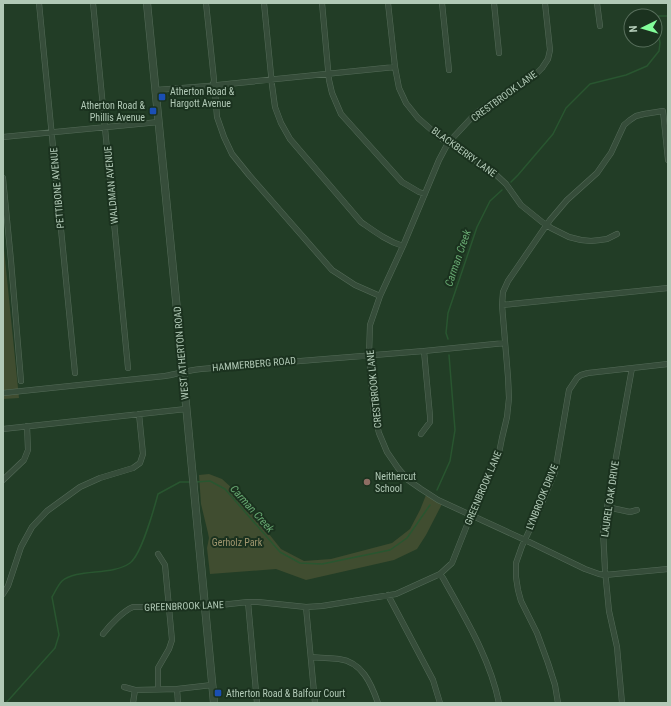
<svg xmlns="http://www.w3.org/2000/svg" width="671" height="706" font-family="'Roboto Condensed',sans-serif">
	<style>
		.park { fill: #404d30 }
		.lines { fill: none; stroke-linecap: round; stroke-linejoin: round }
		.stream { stroke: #295630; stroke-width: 1.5 }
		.minor-casing { stroke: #546b58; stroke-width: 6 }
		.tertiary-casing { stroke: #546b58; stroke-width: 8 }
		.minor { stroke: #364d3a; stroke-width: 5 }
		.tertiary { stroke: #364d3a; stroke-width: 7 }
		.transit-dot { fill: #1a4fb4; stroke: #1b321f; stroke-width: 1.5 }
		.education-dot { fill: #8d6e63; stroke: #1b321f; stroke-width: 1.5 }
		.labels { text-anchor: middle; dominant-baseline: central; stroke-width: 4; stroke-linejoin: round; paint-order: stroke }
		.poi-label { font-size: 10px; fill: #b1c9b6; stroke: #1b321f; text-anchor: start }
		.street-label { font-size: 10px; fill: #b1c9b6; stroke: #1b321f }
		.park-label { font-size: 10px; fill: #a0966f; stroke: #1b321f }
		.water-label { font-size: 11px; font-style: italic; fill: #68aa72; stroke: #1b321f }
	</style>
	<rect width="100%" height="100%" fill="#223d26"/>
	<path class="park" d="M 3,239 L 19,398 L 3,399 Z
		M 209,474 L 222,479 L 233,489 L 281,549 L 304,561 L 331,559 L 392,543 L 410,529 L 420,510 L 426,495 L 442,504 L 426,535 L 417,549 L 394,560 L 306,580 L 276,569 L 210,574 L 207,548 L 209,538 L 208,533 L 201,504 L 199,475 Z"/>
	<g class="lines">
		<path class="stream" d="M 511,182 L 518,175 L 553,134 L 566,108 L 590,84 L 626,75 L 647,66 L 659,51 L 660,43 L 656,21 L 659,16 L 668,16
			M 448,339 L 446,333 L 448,313 L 477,227 L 490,201 L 502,190
			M 196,482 L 210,481 L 225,489 L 280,552 L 300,563 L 322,564 L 390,550 L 407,538 L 430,505
			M 437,490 L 450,461 L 455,430 L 449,355
			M 6,703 L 55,648 L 59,635 L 52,597 C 55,592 58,585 62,581 C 77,568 112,576 130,563 C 141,555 154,509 158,494 L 180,482 L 191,482"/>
		<defs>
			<path id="minor" d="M 39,3 L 75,373
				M 93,3 L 128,368
				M 206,3 L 214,80 L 213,85 L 215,91 L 217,117 L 224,137 L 232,154 L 249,175 L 332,270 L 355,285 L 380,296
				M 264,3 L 272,85 L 275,107 L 281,123 L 290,139 L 361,222 C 374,231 387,241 403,246
				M 322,3 L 329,80 L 332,93 L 341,114 L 402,182 L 419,192 L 425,194
				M 388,3 L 395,67 L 399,88 L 406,103 L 418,118 L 443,140 L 448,143 L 454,147 L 492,171 L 506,184 L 521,205 L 542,222 L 547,225 L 551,228 L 569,237 L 581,240 L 591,241 L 600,240 L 607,239 L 617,234
				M 442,3 L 449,70
				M 494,3 L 499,53
				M 545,3 L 550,50 L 548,59 L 542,68 L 534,76 L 507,92 L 476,113 L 448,143 L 439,160 L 403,246 L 380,296 L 370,325 L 369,355 L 374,414 L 379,433 L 387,452 L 398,468 L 408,480 L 421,489 L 438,500 L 525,540 L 585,569 L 599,574 L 605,575 L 668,569
				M 597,3 L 600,26
				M 156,90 L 208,86 L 395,67
				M 3,137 L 159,122
				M 3,178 L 11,261 L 21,381
				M 502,305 L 668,288
				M 3,393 L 165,376 C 177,374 189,370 201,369 L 424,351 L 505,343
				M 3,429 L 186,409
				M 421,434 L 430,422 L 430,416 L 424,351
				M 3,480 L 24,460 L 28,450 L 27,426
				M 607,507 L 630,512 L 637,510
				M 158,554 L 165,565 L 172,640 L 169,649 L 158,668 L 158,689
				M 440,574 L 443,578 C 465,618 490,658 499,703
				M 3,594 L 8,586 L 21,547 L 32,527 L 47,511 L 80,487 L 100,478 L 133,468 L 140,463 L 143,454 L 139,414
				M 388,595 L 433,680 L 440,703
				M 248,602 L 257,703
				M 306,607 L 315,703
				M 103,634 C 110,625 123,611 133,607 L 169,607 L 198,604 L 211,606 L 248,602 L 258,602 L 306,607 L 322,606 L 396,594 L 440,574 L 452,563 L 471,515 L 491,472 L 499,453 L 502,438 L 507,417 L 509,398 L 508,377 L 502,305 L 503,292 L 508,281 L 550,220 L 567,200 L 597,173 L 606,160 L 611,153 L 624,125 L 630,120 L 636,116 L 644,114 L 663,111 L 668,160
				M 311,657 C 320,658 330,658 339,659 C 362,662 371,683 378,703
				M 124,687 L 135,690 L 177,689 L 212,685
				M 177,689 L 178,703
				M 133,703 L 135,690
				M 558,703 L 555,685 L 548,663 L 537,633 L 521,601 L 518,590 L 516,577 L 516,563 L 522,546 L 539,510 L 555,472 L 569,390 L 577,378 L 581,375 L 588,373 L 668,364
				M 622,703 L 617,647 L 609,611 L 605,570 L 603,530 L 632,368"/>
			<path id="tertiary" d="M 147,3 L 181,351 L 214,703"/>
		</defs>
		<use href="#minor" class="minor-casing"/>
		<use href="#tertiary" class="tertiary-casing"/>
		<use href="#minor" class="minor"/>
		<use href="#tertiary" class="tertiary"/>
	</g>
	<g class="transit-dot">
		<rect x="158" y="93" width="8" height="8" rx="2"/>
		<rect x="149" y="107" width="8" height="8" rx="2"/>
		<rect x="214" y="689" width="8" height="8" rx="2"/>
	</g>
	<circle class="education-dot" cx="367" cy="482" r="4"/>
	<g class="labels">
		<g class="poi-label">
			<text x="170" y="91">Atherton Road &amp;<tspan x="170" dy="12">Hargott Avenue</tspan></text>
			<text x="145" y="105" text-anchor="end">Atherton Road &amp;<tspan x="145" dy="12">Phillis Avenue</tspan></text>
			<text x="375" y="476">Neithercut<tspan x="375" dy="12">School</tspan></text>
			<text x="226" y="693">Atherton Road &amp; Balfour Court</text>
		</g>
		<g class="street-label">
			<text transform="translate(504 96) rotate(-36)">CRESTBROOK LANE</text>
			<text transform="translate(464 152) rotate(36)">BLACKBERRY LANE</text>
			<text transform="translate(111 185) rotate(-95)">WALDMAN AVENUE</text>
			<text transform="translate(57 188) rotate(-95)">PETTIBONE AVENUE</text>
			<text transform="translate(181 353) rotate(-95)">WEST ATHERTON ROAD</text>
			<text transform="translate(254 364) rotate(-5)">HAMMERBERG ROAD</text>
			<text transform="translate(374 389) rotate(-96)">CRESTBROOK LANE</text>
			<text transform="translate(483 488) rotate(-67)">GREENBROOK LANE</text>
			<text transform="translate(542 497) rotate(-68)">LYNBROOK DRIVE</text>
			<text transform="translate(610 499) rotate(-82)">LAUREL OAK DRIVE</text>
			<text transform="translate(184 606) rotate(-2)">GREENBROOK LANE</text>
		</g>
		<g class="park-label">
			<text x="237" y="542">Gerholz Park</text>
		</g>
		<g class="water-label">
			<text transform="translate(458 258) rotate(-71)">Carman Creek</text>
			<text transform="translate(252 509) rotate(48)">Carman Creek</text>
		</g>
	</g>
	<rect width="671" height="706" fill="none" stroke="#b1c9b6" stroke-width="8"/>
	<g transform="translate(643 28) rotate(265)"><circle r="19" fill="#1b321f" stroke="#576e5b"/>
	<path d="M0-3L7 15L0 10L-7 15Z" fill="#82fd9a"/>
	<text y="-6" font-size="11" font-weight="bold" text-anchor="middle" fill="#b1c9b6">N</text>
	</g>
</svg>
